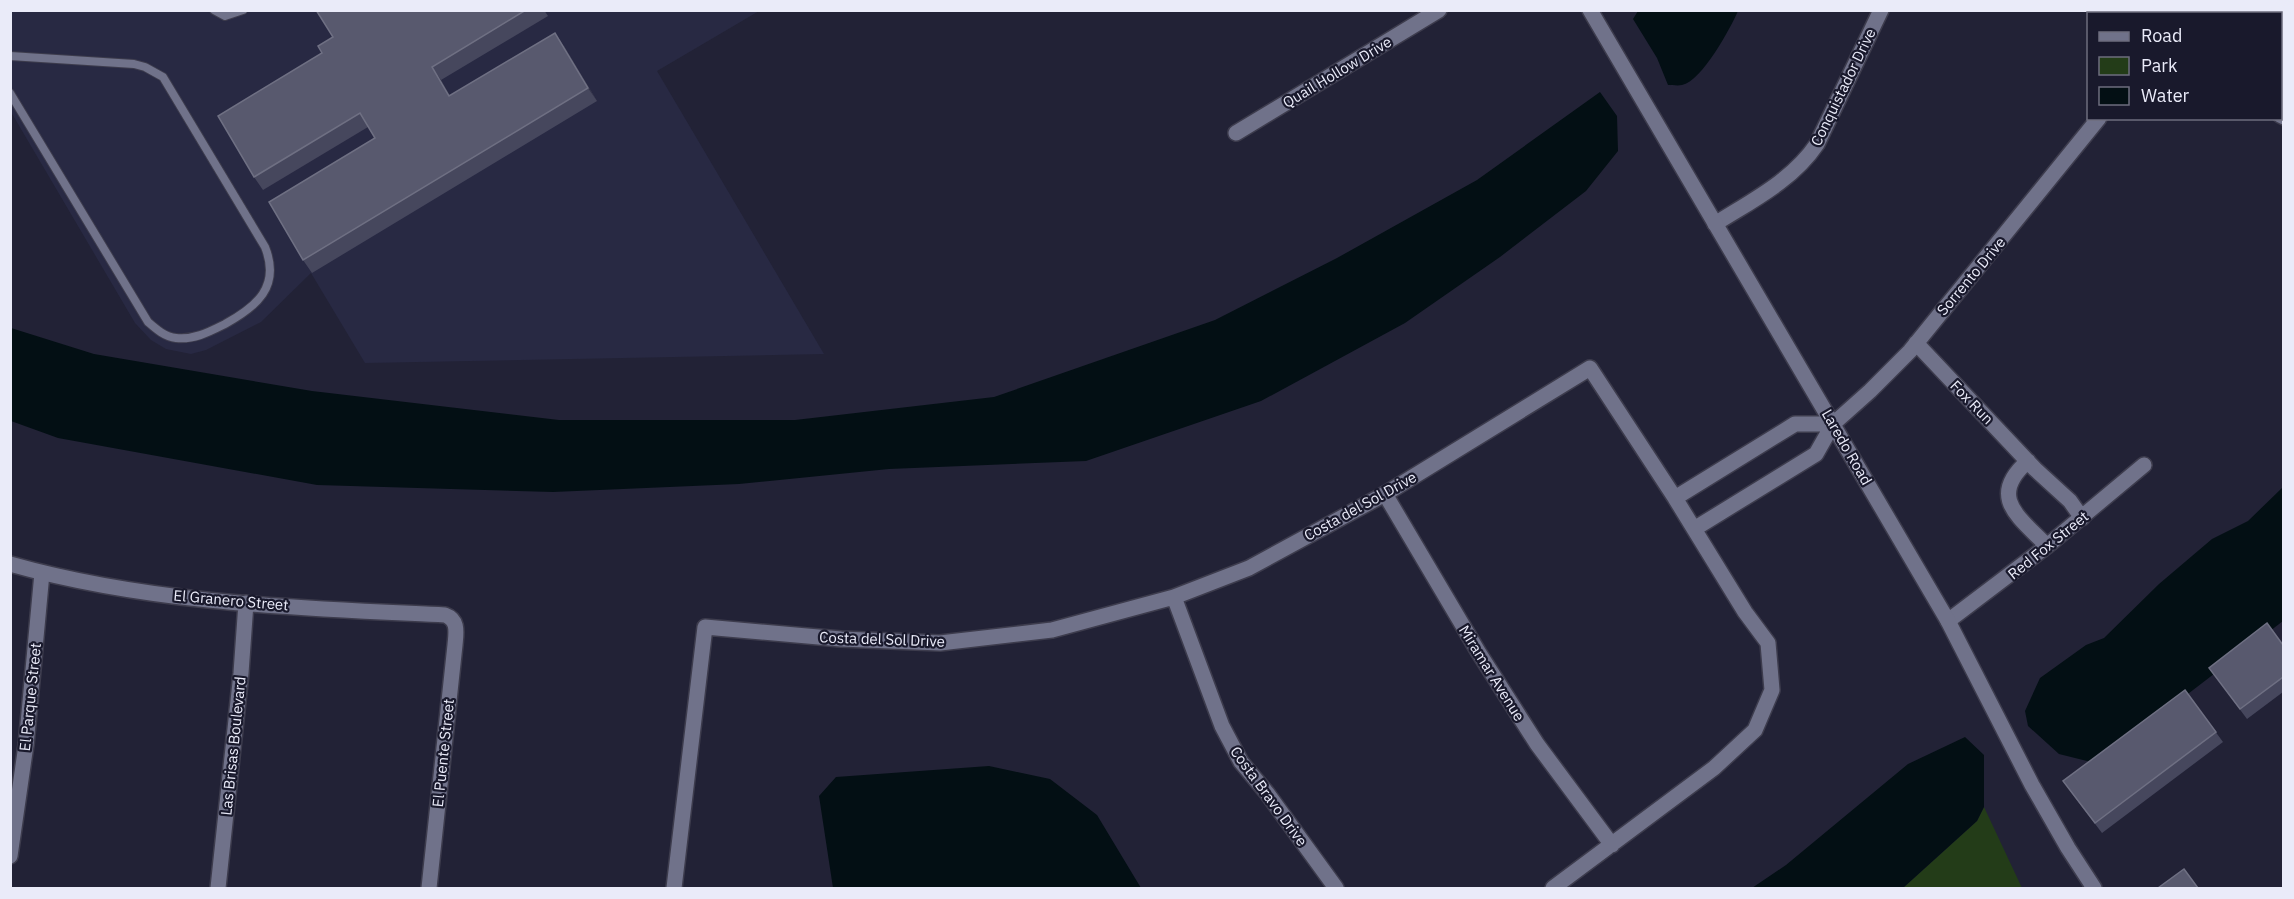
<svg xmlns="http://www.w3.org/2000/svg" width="2294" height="899" font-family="'IBM Plex Sans',sans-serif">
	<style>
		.built { fill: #282943 }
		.green { fill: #233c18 }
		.water { fill: #030f14 }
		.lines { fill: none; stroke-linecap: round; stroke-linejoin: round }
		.lane-casing { stroke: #3d3c4d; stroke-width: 10 }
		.street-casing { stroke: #3d3c4d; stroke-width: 18 }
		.secondary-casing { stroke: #3d3c4d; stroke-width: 18 }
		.lane { stroke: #70728a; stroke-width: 8 }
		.street { stroke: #70728a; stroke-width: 15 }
		.secondary { stroke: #70728a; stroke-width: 15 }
		.wall { fill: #46475d }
		.shaded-wall { fill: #303146 }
		.building { fill: #58596e; stroke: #6f7083; stroke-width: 1.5 }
		.labels { text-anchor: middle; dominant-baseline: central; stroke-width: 4.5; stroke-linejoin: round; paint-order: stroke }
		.street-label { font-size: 15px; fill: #eaebf9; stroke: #19192c }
	</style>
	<rect width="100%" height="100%" fill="#222236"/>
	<path class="built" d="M 10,11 L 759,11 L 657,71 L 824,354 L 365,363 L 311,273 L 261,322 L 206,350 L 191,354 L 166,349 L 151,340 L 135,323 L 11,112 Z"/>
	<path class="green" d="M 1984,807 L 2022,888 L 1903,888 L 1977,821 Z"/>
	<path class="water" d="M 1638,11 L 1638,10 L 1738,11 C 1730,29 1702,81 1682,85 C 1678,86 1672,85 1668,85 L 1657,58 L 1633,19 Z
		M 1600,92 L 1617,116 L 1618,151 L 1586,191 L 1500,257 L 1405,323 L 1261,401 L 1086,461 L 889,469 L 739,484 L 553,492 L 317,485 L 58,438 L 11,421 L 11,328 L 94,354 L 312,391 L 559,420 L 795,420 L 994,397 L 1215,320 L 1337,258 L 1477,180 Z
		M 2283,487 L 2283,621 L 2107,756 L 2095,763 L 2059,754 L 2028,726 L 2025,711 L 2040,678 L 2086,645 L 2104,638 L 2159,584 L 2212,539 L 2248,521 Z
		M 1965,737 L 1984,755 L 1984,807 L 1977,821 L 1903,888 L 1752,888 L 1786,865 L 1908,764 Z
		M 989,766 L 1050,779 L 1097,815 L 1141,888 L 833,888 L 819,796 L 836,777 Z"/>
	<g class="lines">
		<defs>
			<path id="lane" d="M 214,10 L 225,16 L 243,10
				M 10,56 L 134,64 L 145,67 L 163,77 L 265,247 C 281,287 256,307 225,324 C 209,332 194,340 176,338 C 165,337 156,329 148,322 L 10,93"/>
			<path id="street" d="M 2182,14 L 2184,10
				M 2280,115 L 2284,117
				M 1236,133 L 1439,10
				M 1715,224 C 1751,201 1792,181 1817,144 L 1881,10
				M 1916,343 L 2035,469 L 2070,501 L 2082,518
				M 2028,461 C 1987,497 2019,517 2047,546
				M 1385,494 L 1479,653 L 1537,744 L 1612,845
				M 1675,498 L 1795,424 L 1833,424
				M 1694,529 L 1816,454 L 1833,424 L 1870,391 L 1910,351 L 2099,118
				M 10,564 C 151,604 300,608 445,615 C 459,620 456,633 455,645 L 429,888
				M 1174,597 L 1222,726 L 1241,762 L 1267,793 L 1336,888
				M 1948,621 L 2047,546 L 2144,465
				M 10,856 L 26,745 L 42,573
				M 218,888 L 241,673 L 246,603
				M 674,888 L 705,627 L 841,639 L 940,643 L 1052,630 L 1174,597 L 1249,568 L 1385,494 L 1590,368 L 1675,498 L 1745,612 L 1768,643 L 1772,690 L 1755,730 L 1714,768 L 1553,888"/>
			<path id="secondary" d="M 1590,10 L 1948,621 L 2032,785 L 2068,848 L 2094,888"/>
		</defs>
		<use href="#lane" class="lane-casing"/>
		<use href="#street" class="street-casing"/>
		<use href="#secondary" class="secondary-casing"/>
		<use href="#lane" class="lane"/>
		<use href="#street" class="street"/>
		<use href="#secondary" class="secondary"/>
	</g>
	<path class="wall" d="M 316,10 L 544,10 L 548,16 L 441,80 L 450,96 L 564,46 L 597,101 L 312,273 L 303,260 L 375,138 L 368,127 L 263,190 L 254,177 L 322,53 L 333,37 Z
		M 2283,645 L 2283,692 L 2247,719 L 2209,668 Z
		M 2185,690 L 2223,742 L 2102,833 L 2070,791 Z"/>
	<path class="shaded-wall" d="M 555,33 L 564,46 L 597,101 L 588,88 Z
		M 432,67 L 441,80 L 458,109 L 449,96 Z"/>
	<path class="building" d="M 316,10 L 526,10 L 432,67 L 449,96 L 555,33 L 588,88 L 303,260 L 269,202 L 375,138 L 360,113 L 254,177 L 218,116 L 322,53 L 318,46 L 333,37 Z
		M 2267,623 L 2283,645 L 2283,677 L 2240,709 L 2209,668 Z
		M 2185,690 L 2216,732 L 2095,823 L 2063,781 Z
		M 2184,869 L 2198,888 L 2158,888 Z"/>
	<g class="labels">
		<g class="street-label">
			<text transform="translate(1337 72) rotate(-31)">Quail Hollow Drive</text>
			<text transform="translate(1843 87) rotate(-64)">Conquistador Drive</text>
			<text transform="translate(1971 276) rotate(-50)">Sorrento Drive</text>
			<text transform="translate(1972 402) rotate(46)">Fox Run</text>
			<text transform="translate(1847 447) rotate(60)">Laredo Road</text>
			<text transform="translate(1360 506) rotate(-29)">Costa del Sol Drive</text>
			<text transform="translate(2048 545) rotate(-39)">Red Fox Street</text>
			<text transform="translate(231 600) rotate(5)">El Granero Street</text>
			<text transform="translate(882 639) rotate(2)">Costa del Sol Drive</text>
			<text transform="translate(1492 673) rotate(58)">Miramar Avenue</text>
			<text transform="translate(30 697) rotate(-84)">El Parque Street</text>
			<text transform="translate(233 746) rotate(-84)">Las Brisas Boulevard</text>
			<text transform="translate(443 753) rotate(-84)">El Puente Street</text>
			<text transform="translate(1269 796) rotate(54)">Costa Bravo Drive</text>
		</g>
	</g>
	<rect width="2294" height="899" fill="none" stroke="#eaebf9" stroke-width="24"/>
	<rect x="2087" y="12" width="195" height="108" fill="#19192c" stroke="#6d6d7e" stroke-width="1.5"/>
	<rect x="2099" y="32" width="30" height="9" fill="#70728a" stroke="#6d6d7e" stroke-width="1.5"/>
	<text x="2141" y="42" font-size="18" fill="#eaebf9">Road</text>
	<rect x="2099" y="57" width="30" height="18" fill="#233c18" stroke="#6d6d7e" stroke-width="1.5"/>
	<text x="2141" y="72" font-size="18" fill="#eaebf9">Park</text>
	<rect x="2099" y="87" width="30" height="18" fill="#030f14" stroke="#6d6d7e" stroke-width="1.5"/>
	<text x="2141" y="102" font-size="18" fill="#eaebf9">Water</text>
</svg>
